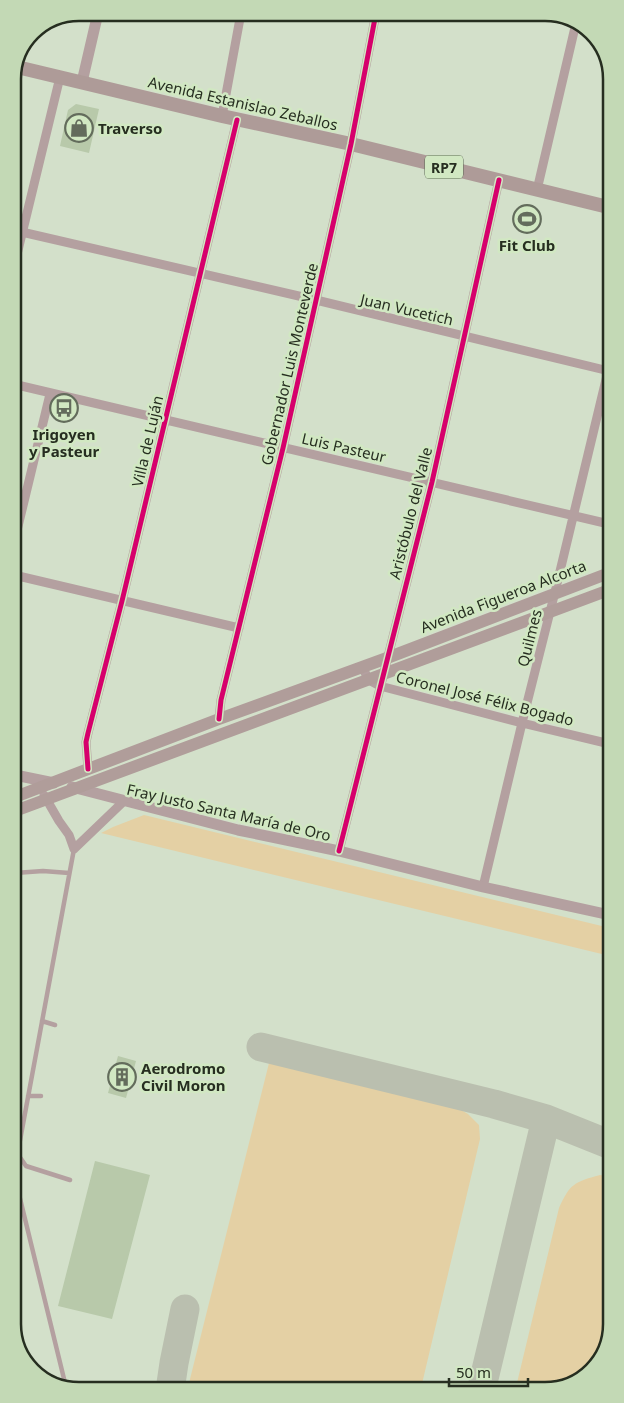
<svg xmlns="http://www.w3.org/2000/svg" width="624" height="1403" font-family="'Noto Sans',sans-serif">
	<style>
		.green { fill: #e4d0a4 }
		.lines { fill: none; stroke-linecap: round; stroke-linejoin: round }
		.taxiway { stroke: #babfaf; stroke-width: 29 }
		.building { fill: #b8c9aa }
		.service { stroke: #b4a0a0; stroke-width: 4.5 }
		.minor { stroke: #b4a0a0; stroke-width: 9 }
		.tertiary { stroke: #b4a0a0; stroke-width: 11 }
		.secondary { stroke: #b09d9a; stroke-width: 12 }
		.primary { stroke: #ae9b98; stroke-width: 14 }
		.cycleway-casing { stroke: #d1e8c2; stroke-width: 8 }
		.cycleway { stroke: #d6006c; stroke-width: 5 }
		.labels { text-anchor: middle; dominant-baseline: central; stroke-width: 5; stroke-linejoin: round; paint-order: stroke }
		.shield { fill: #d1e8c2; stroke: #596651; stroke-width: 1 }
		.shield-label { font-size: 14px; font-weight: bold; fill: #262e20 }
		.street-label { font-size: 15px; fill: #262e20; stroke: #d1e8c2 }
		.poi-label { font-size: 15px; font-weight: bold; fill: #262e20; stroke: #d1e8c2; text-anchor: start }
		.rim { fill: none; stroke: #262e20; stroke-width: 2.5 }
	</style>
	<rect width="100%" height="100%" fill="#d3e0ca"/>
	<path class="green" d="M 144,815 L 610,928 L 610,956 L 101,833 L 113,827 Z
		M 269,1063 L 453,1105 L 468,1114 L 479,1125 L 480,1139 L 421,1388 L 189,1390 L 190,1379 Z
		M 600,1175 L 611,1177 L 611,1324 L 598,1364 L 566,1387 L 516,1387 L 559,1208 C 570,1184 574,1182 600,1175 Z"/>
	<g class="lines">
		<path class="taxiway" d="M 261,1047 L 494,1104 L 546,1119 L 611,1145
			M 482,1387 L 546,1119
			M 170,1390 L 174,1363 L 185,1309"/>
	</g>
	<path class="building" d="M 76,104 L 99,109 L 89,153 L 60,146 L 68,110 Z
		M 118,1056 L 136,1061 L 126,1098 L 108,1093 Z
		M 95,1161 L 150,1175 L 112,1319 L 58,1306 Z"/>
	<g class="lines">
		<path class="service" d="M 15,873 L 43,871 L 69,873
			M 42,1021 L 55,1025
			M 28,1096 L 41,1096
			M 17,1153 L 26,1166 L 70,1180
			M 16,1162 L 74,849
			M 16,1182 L 66,1387"/>
		<path class="minor" d="M 222,116 L 241,13
			M 537,190 L 576,23
			M 13,230 L 316,300 L 609,371
			M 13,271 L 60,77
			M 13,384 L 609,524
			M 14,543 L 50,394
			M 14,575 L 239,628
			M 362,667 L 369,680 L 380,686 L 522,723 L 610,744
			M 219,719 L 221,700 L 283,448 L 351,144 L 376,13
			M 88,769 L 86,742 L 88,733 L 122,601 L 237,120
			M 44,795 L 59,821 L 69,835 L 74,849
			M 74,849 L 124,801
			M 339,851 L 432,482 L 499,180
			M 483,887 L 522,723 L 555,592 L 609,367"/>
		<path class="tertiary" d="M 82,82 L 98,13
			M 15,775 L 54,783
			M 72,787 L 238,830 L 339,851 L 483,887 L 610,915"/>
		<path class="secondary" d="M 15,797 L 219,719 L 387,658 L 609,573
			M 15,811 L 609,590"/>
		<path class="primary" d="M 17,67 L 222,116 L 351,144 L 608,207"/>
		<defs>
			<path id="cycleway" d="M 219,719 L 221,700 L 283,448 L 351,144 L 376,13
				M 88,769 L 86,742 L 88,733 L 122,601 L 237,120
				M 339,851 L 432,482 L 499,180"/>
		</defs>
		<use href="#cycleway" class="cycleway-casing"/>
		<use href="#cycleway" class="cycleway"/>
	</g>
	<defs>
		<symbol id="shop-ring" viewBox="-11 -11 22 22"><circle r="9.5" fill="#d1e8c2" stroke="#636c5c" stroke-width="1.5"/><path d="M-5-2.5h2.3a2.7 3.5 0 0 1 5.4 0H5L5.5 6h-11ZM-1.5-2.5h3a1.5 2.3 0 0 0-3 0Z" fill="#636c5c"/></symbol>
		<symbol id="stadium-ring" viewBox="-11 -11 22 22"><circle r="9.5" fill="#d1e8c2" stroke="#636c5c" stroke-width="1.5"/><path d="M0-5a6.5 5 0 1 0 0 10a6.5 5 0 1 0 0-10ZM-3.5-1.8h7v3.6h-7Z" fill="#636c5c"/></symbol>
		<symbol id="bus-ring" viewBox="-11 -11 22 22"><circle r="9.5" fill="#d1e8c2" stroke="#636c5c" stroke-width="1.5"/><path d="M-5-6H5V4H4V6H2V4H-2V6H-4V4H-5ZM-3.5-4V0h7V-4ZM-3.5 1.2v1.5H-2V1.2ZM2 1.2v1.5H3.5V1.2Z" fill="#636c5c"/></symbol>
		<symbol id="building-ring" viewBox="-11 -11 22 22"><circle r="9.5" fill="#d1e8c2" stroke="#636c5c" stroke-width="1.5"/><path d="M-4-6H4V6H1V3H-1V6H-4ZM-2.5-4.3h1.7v1.8h-1.7ZM.8-4.3h1.7v1.8H.8ZM-2.5-1h1.7V.8h-1.7ZM.8-1h1.7V.8H.8Z" fill="#636c5c"/></symbol>
	</defs>
	<g fill-rule="evenodd">
		<use href="#shop-ring" x="63" y="112" width="32" height="32"/>
		<use href="#stadium-ring" x="511" y="203" width="32" height="32"/>
		<use href="#bus-ring" x="48" y="392" width="32" height="32"/>
		<use href="#building-ring" x="106" y="1061" width="32" height="32"/>
	</g>
	<g class="labels">
		<rect class="shield" x="425" y="155.5" width="38" height="23" rx="4"/>
		<g class="shield-label">
			<text x="444" y="167">RP7</text>
		</g>
		<g class="street-label">
			<text transform="translate(243 103) rotate(13)">Avenida Estanislao Zeballos</text>
			<text transform="translate(407 309) rotate(13)">Juan Vucetich</text>
			<text transform="translate(289 364) rotate(-77)">Gobernador Luis Monteverde</text>
			<text transform="translate(147 441) rotate(-77)">Villa de Luján</text>
			<text transform="translate(344 447) rotate(13)">Luis Pasteur</text>
			<text transform="translate(410 513) rotate(-76)">Aristóbulo del Valle</text>
			<text transform="translate(503 596) rotate(-21)">Avenida Figueroa Alcorta</text>
			<text transform="translate(529 638) rotate(-76)">Quilmes</text>
			<text transform="translate(485 698) rotate(14)">Coronel José Félix Bogado</text>
			<text transform="translate(229 812) rotate(13)">Fray Justo Santa María de Oro</text>
		</g>
		<g class="poi-label">
			<text x="98" y="128">Traverso</text>
			<text x="527" y="245" text-anchor="middle">Fit Club</text>
			<text x="64" y="434" text-anchor="middle">Irigoyen<tspan x="64" dy="17">y Pasteur</tspan></text>
			<text x="141" y="1068">Aerodromo<tspan x="141" dy="17">Civil Moron</tspan></text>
		</g>
	</g>
	<path d="M0 0H624V1403H0ZM79 21H545A58 58 0 0 1 603 79V1324A58 58 0 0 1 545 1382H79A58 58 0 0 1 21 1324V79A58 58 0 0 1 79 21Z" fill="#c3d9b5" fill-rule="evenodd"/>
	<path class="rim" d="M79 21H545A58 58 0 0 1 603 79V1324A58 58 0 0 1 545 1382H79A58 58 0 0 1 21 1324V79A58 58 0 0 1 79 21Z"/>
	<path d="M449 1378v8h79v-8" fill="none" stroke="#262e20" stroke-width="2.5"/>
	<text x="456" y="1378" font-size="15" fill="#262e20" stroke="#d1e8c2" stroke-width="4" paint-order="stroke">50 m</text>
</svg>
